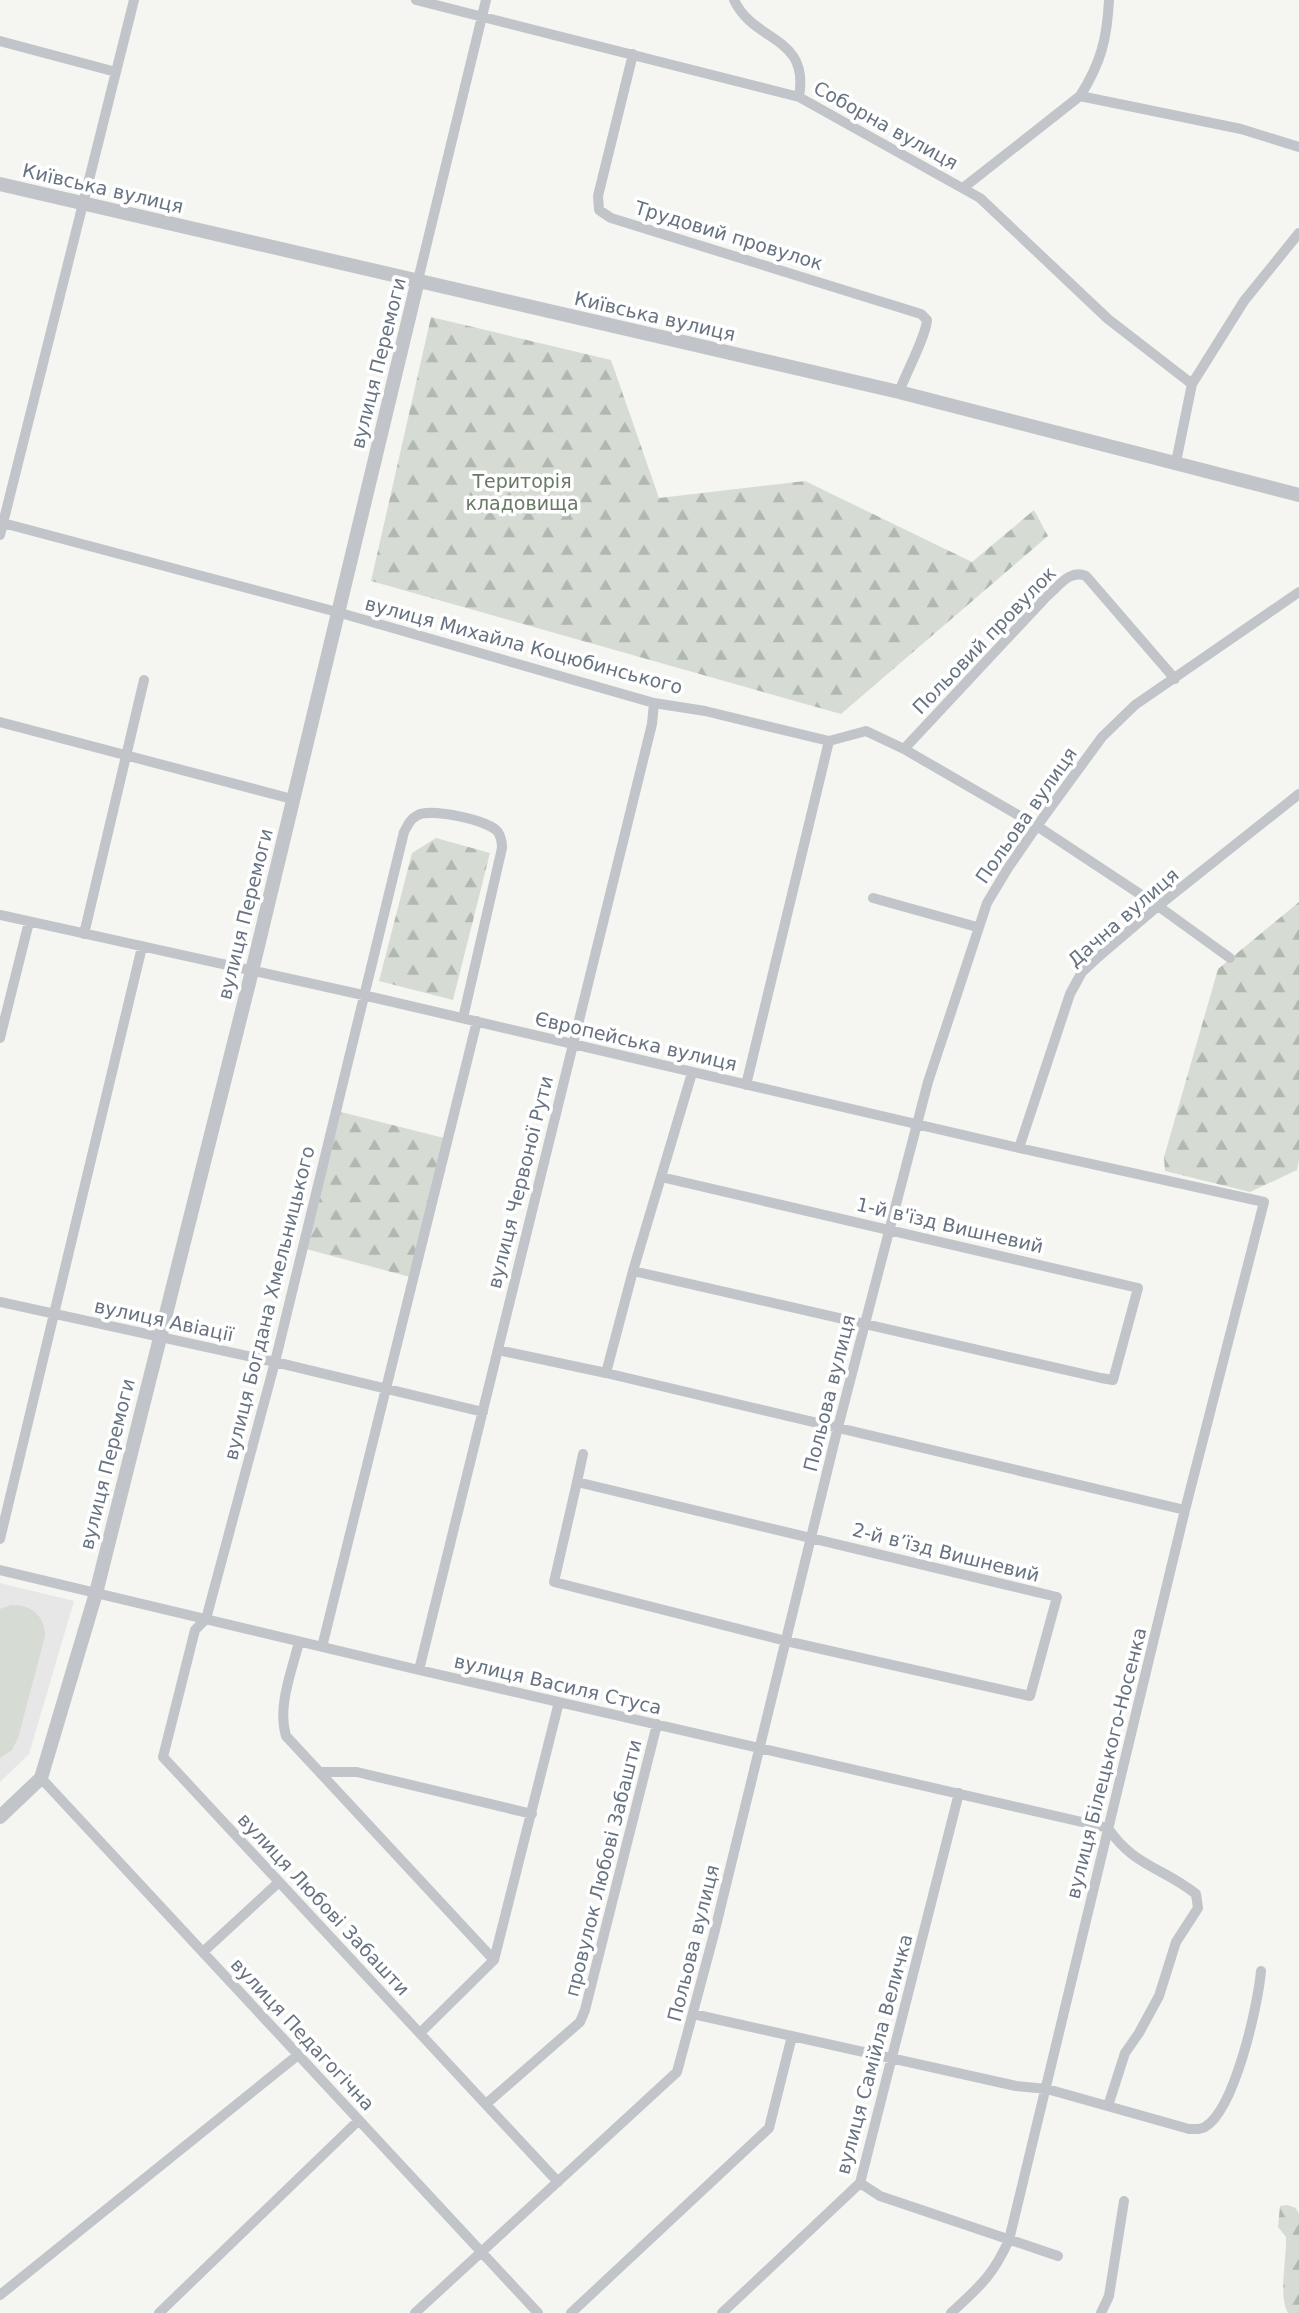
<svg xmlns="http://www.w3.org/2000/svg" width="1299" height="2313" font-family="'DejaVu Sans',sans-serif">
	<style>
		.built { fill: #e6e7e6 }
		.green { fill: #d6dcd4 }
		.forest { fill: url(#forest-firs) }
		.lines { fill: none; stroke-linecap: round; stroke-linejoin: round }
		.minor { stroke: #c1c4c8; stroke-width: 10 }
		.tertiary { stroke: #c1c4c8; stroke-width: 14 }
		.labels { text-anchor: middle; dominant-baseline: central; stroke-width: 7; stroke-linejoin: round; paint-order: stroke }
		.street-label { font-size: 19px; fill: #677381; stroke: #fff }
		.park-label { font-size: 19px; fill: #687965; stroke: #fff }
	</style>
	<defs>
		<pattern id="forest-firs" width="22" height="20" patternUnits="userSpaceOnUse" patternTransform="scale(1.75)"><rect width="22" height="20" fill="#d6dcd4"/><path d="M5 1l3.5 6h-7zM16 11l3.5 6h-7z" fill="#b1b7b1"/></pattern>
	</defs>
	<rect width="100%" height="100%" fill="#f5f6f2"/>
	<path class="built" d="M 0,1583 L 74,1601 L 29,1754 L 0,1782 Z"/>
	<path class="green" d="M 11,1605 C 31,1604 45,1616 45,1636 L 18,1738 L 12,1750 L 0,1758 L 0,1609 Z"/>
	<path class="forest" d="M 431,317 L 611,360 L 659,498 L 805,481 L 972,562 L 1034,510 L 1048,536 L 841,714 L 371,581 Z
		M 436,838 L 490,853 L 453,1000 L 379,981 L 412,853 Z
		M 1299,902 L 1299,1160 L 1297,1170 L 1250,1192 L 1165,1171 L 1164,1157 L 1218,969 Z
		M 341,1112 L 444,1138 L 410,1277 L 306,1249 Z
		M 1287,2205 L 1296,2208 L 1299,2214 L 1299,2313 L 1288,2313 C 1278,2295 1287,2258 1286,2237 L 1278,2227 L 1280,2206 Z"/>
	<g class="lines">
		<path class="minor" d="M 416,0 L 799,97 L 980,198 L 1108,319 L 1192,384
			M 734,0 C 754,43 810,35 799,97
			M 0,41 L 116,72
			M 633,54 L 598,196 L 599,210 L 611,218 L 921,314 L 927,320 C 926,336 906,373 899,392
			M 1080,96 L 1241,129 L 1299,147
			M 963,188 L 1080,96 C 1101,63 1107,39 1109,0
			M 418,280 L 486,0
			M 1176,462 L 1192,384 L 1244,301 L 1299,233
			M 3,523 L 337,612 L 654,703 L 705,711 L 829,741 L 866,731 L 904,749 L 1037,826 L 1158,906 L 1230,958
			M 0,535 L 134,0
			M 0,722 L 292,799
			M 904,749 L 1047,596 C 1059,586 1070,569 1086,576 L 1175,679
			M 873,898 L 977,927
			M 0,915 L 363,995 L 1019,1148 L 1264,1202 L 1185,1510 L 1009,2240 C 992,2277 980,2286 951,2313
			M 84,934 L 144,680
			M 463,1018 L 502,848 C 502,843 501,837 498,832 C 489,820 431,808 418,815 C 410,819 408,825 404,832 L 275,1362 L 206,1619 L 195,1630 L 163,1757 L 558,2182
			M 0,1038 L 29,922
			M 692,1073 L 633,1271 L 606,1373 L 1185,1510
			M 746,1085 L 829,741
			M 1019,1148 L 1070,994 L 1082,972 L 1096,959 L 1158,906 L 1299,794
			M 633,1271 L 1101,1378 L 1113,1380 L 1138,1288 L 661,1177
			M 0,1302 L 275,1362 L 483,1412
			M 498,1350 L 606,1373
			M 577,1482 L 1057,1597 L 1030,1696 L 786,1641 L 554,1582 Z
			M 577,1482 L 583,1454
			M 0,1539 L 142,947
			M 0,1570 L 419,1670 L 1108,1828 C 1133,1866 1164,1868 1196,1894 L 1198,1908 L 1176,1942 L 1159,1996 L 1139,2033 L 1125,2053 L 1108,2106
			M 299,1642 C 292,1671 277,1706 286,1736 L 494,1960
			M 322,1647 L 477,1021
			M 419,1670 L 652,724 L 654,703
			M 320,1772 L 357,1772 L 532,1814
			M 41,1778 L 538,2313
			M 203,1952 L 279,1882
			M 693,2014 L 1016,2086 L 1047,2089 L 1189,2129 C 1195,2129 1200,2130 1205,2127 C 1235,2109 1258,2005 1261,1971
			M 420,2033 L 494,1960 L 559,1702
			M 486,2104 L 580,2022 L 585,2010 L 657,1724
			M 860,2183 L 880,2196 L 1058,2256
			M 0,2295 L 298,2055
			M 159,2313 L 359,2120
			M 415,2313 L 677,2072 L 714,1934 L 838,1427 L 917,1124 L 928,1082 L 987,903 L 1008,868 L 1037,826 L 1102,737 L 1135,705 L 1299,592
			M 571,2313 L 769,2128 L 792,2036
			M 722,2313 L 860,2183 L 959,1793
			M 1101,2313 L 1109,2296 L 1124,2201"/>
		<path class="tertiary" d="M 0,184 L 899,392 L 1299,495
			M 0,1817 L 41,1778 L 96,1593 L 252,971 L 418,280"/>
	</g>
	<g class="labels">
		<g class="street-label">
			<text transform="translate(886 125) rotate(29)">Соборна вулиця</text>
			<text transform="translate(103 188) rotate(13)">Київська вулиця</text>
			<text transform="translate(729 235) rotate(17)">Трудовий провулок</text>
			<text transform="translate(655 316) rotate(13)">Київська вулиця</text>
			<text transform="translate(378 363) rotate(-76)">вулиця Перемоги</text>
			<text transform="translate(984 640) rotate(-46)">Польовий провулок</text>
			<text transform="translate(524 645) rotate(15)">вулиця Михайла Коцюбинського</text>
			<text transform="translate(1026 815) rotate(-55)">Польова вулиця</text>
			<text transform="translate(245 914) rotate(-76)">вулиця Перемоги</text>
			<text transform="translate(1123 917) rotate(-41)">Дачна вулиця</text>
			<text transform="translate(636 1041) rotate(13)">Європейська вулиця</text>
			<text transform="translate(520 1182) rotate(-76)">вулиця Червоної Рути</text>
			<text transform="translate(950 1225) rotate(13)">1-й в'їзд Вишневий</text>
			<text transform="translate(269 1303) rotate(-76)">вулиця Богдана Хмельницького</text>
			<text transform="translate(164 1320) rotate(12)">вулиця Авіації</text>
			<text transform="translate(829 1393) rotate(-76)">Польова вулиця</text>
			<text transform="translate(107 1464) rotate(-76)">вулиця Перемоги</text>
			<text transform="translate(946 1552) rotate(14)">2-й вʼїзд Вишневий</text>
			<text transform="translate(558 1684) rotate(13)">вулиця Василя Стуса</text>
			<text transform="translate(1106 1763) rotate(-76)">вулиця Білецького-Носенка</text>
			<text transform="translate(603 1868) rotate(-76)">провулок Любові Забашти</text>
			<text transform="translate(324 1904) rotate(47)">вулиця Любові Забашти</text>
			<text transform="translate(693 1943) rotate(-76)">Польова вулиця</text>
			<text transform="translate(303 2034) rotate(47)">вулиця Педагогічна</text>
			<text transform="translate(874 2054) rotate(-75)">вулиця Самійла Величка</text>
		</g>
		<g class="park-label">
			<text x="522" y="481">Територія<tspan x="522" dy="22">кладовища</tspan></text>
		</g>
	</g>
</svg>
